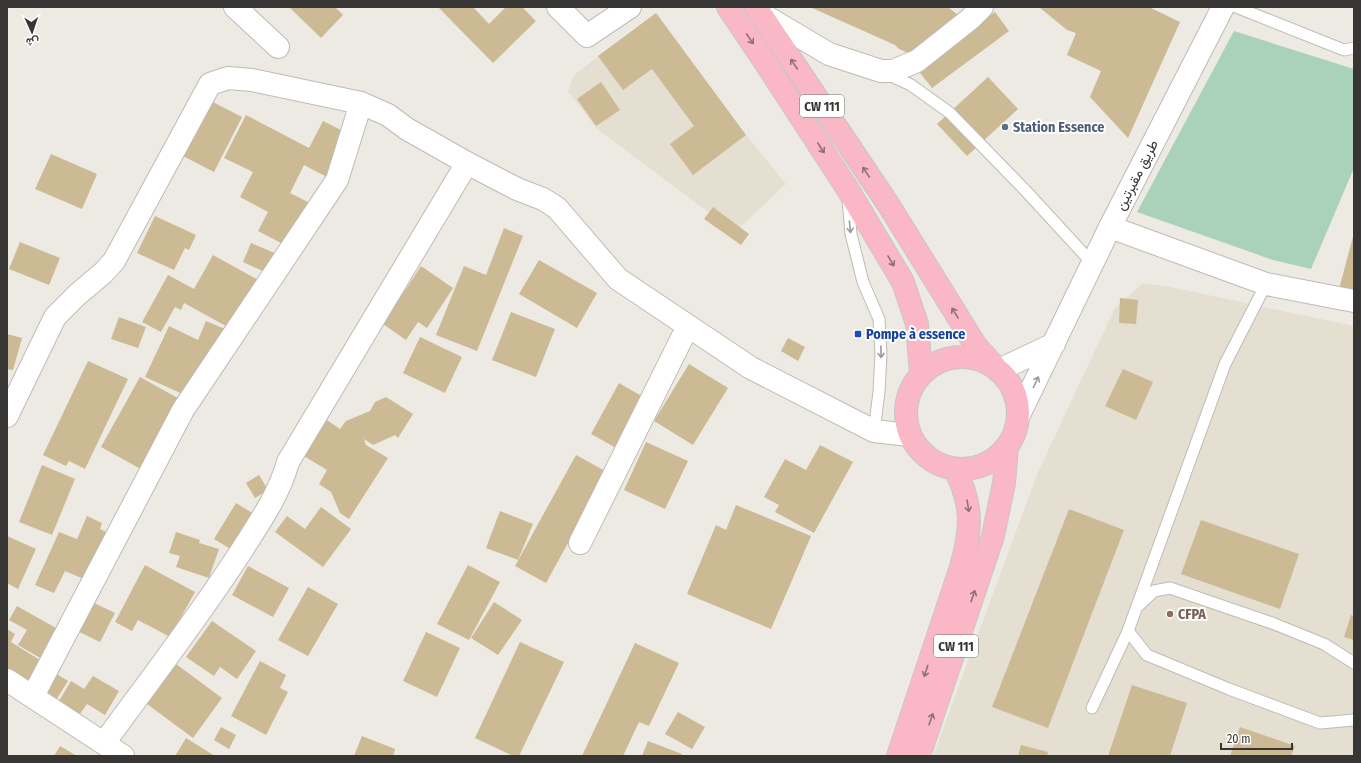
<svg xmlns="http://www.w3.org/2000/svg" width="1361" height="763" font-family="'Fira Sans Condensed',Vazirmatn,sans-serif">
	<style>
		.built { fill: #e5dfd2 }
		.green { fill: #aad2ba }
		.building { fill: #cbba94 }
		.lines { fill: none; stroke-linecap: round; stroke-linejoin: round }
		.service-casing { stroke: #bebbb5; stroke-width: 13 }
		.minor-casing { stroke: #bebbb5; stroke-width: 24 }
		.tertiary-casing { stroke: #bebbb5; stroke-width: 24 }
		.primary-casing { stroke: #c7c7c6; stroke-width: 24 }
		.service { stroke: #fff; stroke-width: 11 }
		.minor { stroke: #fff; stroke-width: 22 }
		.tertiary { stroke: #fff; stroke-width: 22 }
		.primary { stroke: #fab7c5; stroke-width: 22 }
		.oneway { stroke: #8f7075 }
		.oneway2 { stroke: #9b9a9a }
		.service-dot { fill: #5c6f8a; stroke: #fff; stroke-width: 1.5 }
		.transit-dot { fill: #1a4fb4; stroke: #fff; stroke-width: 1.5 }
		.education-dot { fill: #8d6e63; stroke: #fff; stroke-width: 1.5 }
		.labels { text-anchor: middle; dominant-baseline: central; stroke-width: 4; stroke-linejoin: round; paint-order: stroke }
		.shield { fill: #fff; stroke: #737271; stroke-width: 1 }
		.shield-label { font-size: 13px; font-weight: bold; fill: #373634 }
		.service-label { font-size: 14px; font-weight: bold; fill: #4e5e75; stroke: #fff; text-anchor: start }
		.street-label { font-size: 14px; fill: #373634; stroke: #fff }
		.transit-label { font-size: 14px; font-weight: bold; fill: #164399; stroke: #fff; text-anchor: start }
		.education-label { font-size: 14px; font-weight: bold; fill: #785e54; stroke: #fff; text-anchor: start }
	</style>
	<rect width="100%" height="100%" fill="#edeae4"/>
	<path class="built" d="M 656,13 L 746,135 L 786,184 L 735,232 L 597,129 L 568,91 L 574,75 Z
		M 1143,283 L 1166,286 L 1354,326 L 1354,756 L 933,756 L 1038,472 L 1115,308 Z"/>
	<path class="green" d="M 1234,31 L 1354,69 L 1354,168 L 1311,269 L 1273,260 L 1137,212 Z"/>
	<path class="building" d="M 289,7 L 335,7 L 343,15 L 321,38 Z
		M 438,7 L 473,7 L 489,24 L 506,7 L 522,7 L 536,21 L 493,63 Z
		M 810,7 L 948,7 L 958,15 L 919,58 L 899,49 L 895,45 Z
		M 1039,7 L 1149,7 L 1180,22 L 1128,138 L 1090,97 L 1101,71 L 1067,55 L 1076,33 L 1067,30 Z
		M 995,12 L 1009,31 L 932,88 L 917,69 Z
		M 656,13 L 746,135 L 693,175 L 670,144 L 694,126 L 652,69 L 623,90 L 598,56 Z
		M 988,77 L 1018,109 L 967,156 L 937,124 Z
		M 601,82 L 620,110 L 596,126 L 577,99 Z
		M 207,99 L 242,117 L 214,172 L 179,154 Z
		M 246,115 L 309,148 L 323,121 L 349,134 L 327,177 L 304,165 L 290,193 L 308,202 L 285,245 L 258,231 L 268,212 L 240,197 L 253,172 L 224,158 Z
		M 51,154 L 97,174 L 82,209 L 35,189 Z
		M 713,207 L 749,234 L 741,245 L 704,219 Z
		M 155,216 L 196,235 L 189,250 L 185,248 L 174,270 L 137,253 Z
		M 504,228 L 523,236 L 477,351 L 436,335 L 464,266 L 486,275 Z
		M 1354,233 L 1354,292 L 1339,289 Z
		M 20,242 L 60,258 L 49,285 L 9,269 Z
		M 251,243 L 277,254 L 269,274 L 243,262 Z
		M 213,255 L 262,282 L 235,331 L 184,303 L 181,310 L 175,307 L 161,332 L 142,322 L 168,275 L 194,289 Z
		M 539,260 L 597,293 L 577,328 L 519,294 Z
		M 421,266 L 453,288 L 427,328 L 418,322 L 406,340 L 383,324 Z
		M 1120,298 L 1138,300 L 1136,324 L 1119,323 Z
		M 511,312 L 555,329 L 536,377 L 492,360 Z
		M 119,317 L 146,327 L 138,348 L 111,339 Z
		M 206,321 L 225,329 L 189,397 L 145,377 L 169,326 L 198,340 Z
		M 7,334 L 22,338 L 13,370 L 7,369 Z
		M 420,337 L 462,357 L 445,393 L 403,373 Z
		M 788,338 L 805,347 L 798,361 L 781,351 Z
		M 88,361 L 128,379 L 85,469 L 69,461 L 66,466 L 43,455 Z
		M 689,364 L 728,388 L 693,445 L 654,421 Z
		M 1123,369 L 1153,382 L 1136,420 L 1105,406 Z
		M 140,377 L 185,402 L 146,472 L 101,447 Z
		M 619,383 L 645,398 L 618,449 L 591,434 Z
		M 386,397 L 413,414 L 398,438 L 395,435 L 373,445 L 364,439 L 366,445 L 388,458 L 349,519 L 340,513 L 331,492 L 319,484 L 327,470 L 304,456 L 321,416 L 340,429 L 346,421 L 370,411 L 375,402 Z
		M 646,442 L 688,461 L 665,509 L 624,490 Z
		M 820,445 L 853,462 L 814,533 L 775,512 L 779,505 L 764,497 L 785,459 L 806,470 Z
		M 576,455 L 607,472 L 546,583 L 515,566 Z
		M 42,465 L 75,479 L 52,535 L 19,522 Z
		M 259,475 L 268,490 L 255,498 L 246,483 Z
		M 236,503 L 259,517 L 237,553 L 214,539 Z
		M 736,505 L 811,536 L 771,629 L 687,594 L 716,525 L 726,530 Z
		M 321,507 L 351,529 L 323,567 L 275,532 L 287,516 L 305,529 Z
		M 1069,509 L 1124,530 L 1048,728 L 992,707 Z
		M 500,511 L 533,524 L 518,560 L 486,548 Z
		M 87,516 L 102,523 L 100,529 L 112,535 L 91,582 L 65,571 L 54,593 L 35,585 L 59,532 L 77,539 Z
		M 1201,520 L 1299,554 L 1280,609 L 1181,574 Z
		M 176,532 L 200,540 L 199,543 L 219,549 L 209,578 L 176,567 L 180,556 L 169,553 Z
		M 7,536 L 36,549 L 18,589 L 7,583 Z
		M 145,565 L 195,592 L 170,637 L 138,620 L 132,631 L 115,622 Z
		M 468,565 L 500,582 L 469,640 L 437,624 Z
		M 248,566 L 289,588 L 273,617 L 232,595 Z
		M 308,587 L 338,604 L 308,656 L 278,640 Z
		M 88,600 L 115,613 L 100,642 L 73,629 Z
		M 494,602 L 522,620 L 498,655 L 471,638 Z
		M 17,606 L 63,632 L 42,659 L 18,645 L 27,630 L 9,620 Z
		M 1351,615 L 1354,616 L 1354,640 L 1344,637 Z
		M 212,621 L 256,651 L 237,679 L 220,667 L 214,676 L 186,657 Z
		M 7,629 L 15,634 L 11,642 L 43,662 L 26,688 L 7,676 Z
		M 426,632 L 460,648 L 437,697 L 403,681 Z
		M 520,642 L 564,662 L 519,756 L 513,756 L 475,738 Z
		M 635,643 L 679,663 L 649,726 L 639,722 L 623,756 L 582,756 Z
		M 260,661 L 286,675 L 280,688 L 288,692 L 266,735 L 231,716 Z
		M 176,664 L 222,698 L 193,738 L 147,704 Z
		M 52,671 L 68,681 L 56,700 L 40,690 Z
		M 93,676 L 119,691 L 105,715 L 87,704 L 80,714 L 59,701 L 71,681 L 84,689 Z
		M 1132,685 L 1187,703 L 1170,756 L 1108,756 Z
		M 678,712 L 705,727 L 692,749 L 665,734 Z
		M 221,727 L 236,735 L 229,749 L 214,740 Z
		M 1240,727 L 1295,746 L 1291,756 L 1230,756 Z
		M 362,736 L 395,749 L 393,756 L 354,756 Z
		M 186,738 L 215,756 L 175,756 Z
		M 648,741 L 682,754 L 681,756 L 642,756 Z
		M 1021,745 L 1048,752 L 1047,756 L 1018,756 Z
		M 60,746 L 77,756 L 54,756 Z"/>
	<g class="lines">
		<defs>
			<path id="service" d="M 1236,7 L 1344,50 L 1354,48
				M 887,74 L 911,85 L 950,113 L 1025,190 L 1093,264
				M 848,199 L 851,234 L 863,282 L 879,319 L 881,354 L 879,392 L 874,431
				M 1266,284 L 1225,364 L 1128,631 L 1147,655 L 1229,689 L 1320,723 L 1354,720
				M 1137,607 L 1154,591 L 1170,588 L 1272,623 L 1324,644 L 1354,663
				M 1092,708 L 1128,631"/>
			<path id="minor" d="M 235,7 L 278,47
				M 558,7 L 587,36 L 630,7
				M 760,13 L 829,54 L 881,71 L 893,71 L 917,61 L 970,19 L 982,7
				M 1110,227 L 1266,284 L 1354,301
				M 7,416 L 55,317 L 77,295 L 103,273 L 114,261 L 210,84 L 228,78 L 252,80 L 361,103 L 388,115 L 407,129 L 467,163 L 517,189 L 543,199 L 557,208 L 618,279 L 751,368 L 874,431 L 909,435
				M 580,543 L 688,326
				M 7,680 L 123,756
				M 33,696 L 183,410 L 337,180 L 361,103
				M 104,743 C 150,680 198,618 240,553 C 259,523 279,495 288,462 L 467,163"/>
			<path id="tertiary" d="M 999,370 L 1054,344
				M 1018,417 L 1110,227 L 1223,7"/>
			<path id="primary" d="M 728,7 L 761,56 L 847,188 L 903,282 L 917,324 L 921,374
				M 756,7 L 888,204 L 976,346 L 995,367
				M906 413a56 56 0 1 1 112 0a56 56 0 1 1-112 0Z
				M 898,756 L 961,567 C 972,528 973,506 955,469
				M 919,756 L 993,536 L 1004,483 L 1007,447"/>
		</defs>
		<use href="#service" class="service-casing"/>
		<use href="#minor" class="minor-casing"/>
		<use href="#tertiary" class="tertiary-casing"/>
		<use href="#primary" class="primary-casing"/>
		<use href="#service" class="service"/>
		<use href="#minor" class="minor"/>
		<use href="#tertiary" class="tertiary"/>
		<use href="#primary" class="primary"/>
	</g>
	<defs><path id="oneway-shaft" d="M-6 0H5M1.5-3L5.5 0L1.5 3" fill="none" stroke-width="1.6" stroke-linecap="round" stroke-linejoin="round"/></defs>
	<g class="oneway">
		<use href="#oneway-shaft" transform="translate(750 39) rotate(56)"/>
		<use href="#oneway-shaft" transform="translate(794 64) rotate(-124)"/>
		<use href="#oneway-shaft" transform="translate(821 148) rotate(57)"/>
		<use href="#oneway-shaft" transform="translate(866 172) rotate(-124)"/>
		<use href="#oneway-shaft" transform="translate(891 261) rotate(59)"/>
		<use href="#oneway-shaft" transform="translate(955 313) rotate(-122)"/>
		<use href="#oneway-shaft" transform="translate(968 506) rotate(81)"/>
		<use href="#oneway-shaft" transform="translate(973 596) rotate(-71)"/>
		<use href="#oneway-shaft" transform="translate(926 671) rotate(108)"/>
		<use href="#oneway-shaft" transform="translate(931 719) rotate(-71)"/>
	</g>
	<g class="oneway2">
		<use href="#oneway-shaft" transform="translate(850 227) rotate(84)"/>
		<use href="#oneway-shaft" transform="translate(881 352) rotate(89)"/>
		<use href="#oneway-shaft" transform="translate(1036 382) rotate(-64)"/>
	</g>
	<circle class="service-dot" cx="1005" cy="127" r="4"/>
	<rect class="transit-dot" x="854" y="330" width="8" height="8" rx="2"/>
	<circle class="education-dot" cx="1170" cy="614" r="4"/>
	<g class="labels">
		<g class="shield">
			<rect x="800" y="95" width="44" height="22" rx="3"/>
			<rect x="934" y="635" width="44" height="22" rx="3"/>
		</g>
		<g class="shield-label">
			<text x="822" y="106">CW 111</text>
			<text x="956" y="646">CW 111</text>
		</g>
		<g class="service-label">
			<text x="1013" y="127">Station Essence</text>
		</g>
		<g class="street-label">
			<text transform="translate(1137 175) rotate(-63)">طريق مقبرتين</text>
		</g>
		<g class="transit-label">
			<text x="866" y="334">Pompe à essence</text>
		</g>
		<g class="education-label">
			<text x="1178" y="614">CFPA</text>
		</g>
	</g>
	<rect width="1361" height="763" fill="none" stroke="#373634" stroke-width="16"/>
	<g transform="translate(32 32) rotate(177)" stroke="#ffffff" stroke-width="3" paint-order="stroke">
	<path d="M0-3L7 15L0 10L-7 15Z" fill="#373634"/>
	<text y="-6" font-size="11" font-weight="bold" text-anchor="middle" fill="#373634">ش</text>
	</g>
	<path d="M1221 743v6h71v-6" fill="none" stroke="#373634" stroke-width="2"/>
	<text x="1227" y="743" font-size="12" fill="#373634" stroke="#ffffff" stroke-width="3" paint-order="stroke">20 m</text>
</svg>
